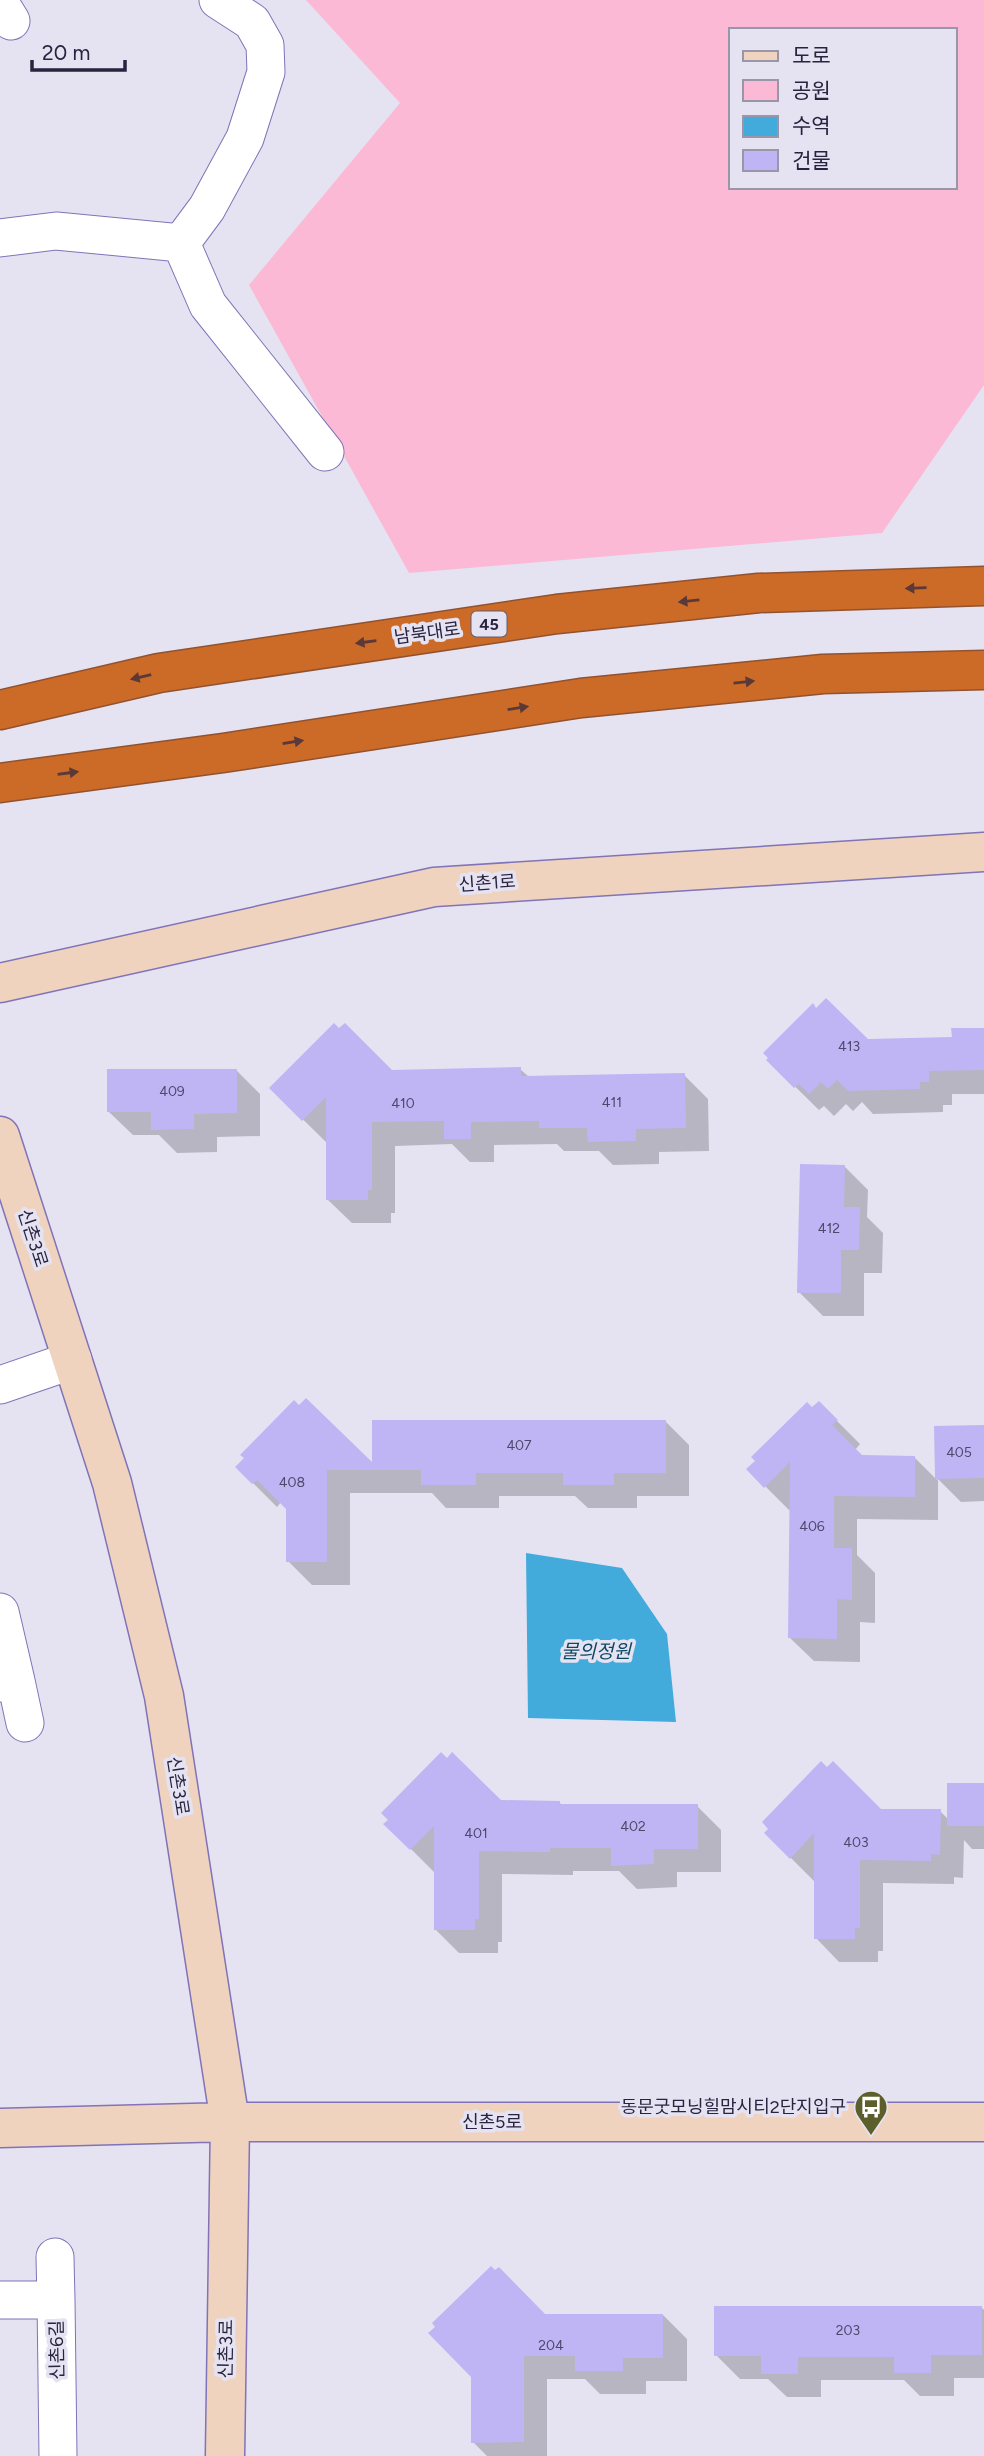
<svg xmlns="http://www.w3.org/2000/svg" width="984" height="2456" font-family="Figtree,'Noto Sans KR',sans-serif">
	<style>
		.green { fill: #fbb9d5; fill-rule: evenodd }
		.water { fill: #42abdc }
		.shadow { fill: #0003 }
		.building { fill: #bfb5f4 }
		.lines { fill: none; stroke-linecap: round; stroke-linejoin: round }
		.street-casing { stroke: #8073b7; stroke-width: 39 }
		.secondary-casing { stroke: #8073b7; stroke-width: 41 }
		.highway-casing { stroke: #92522f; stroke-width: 41 }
		.street { stroke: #fff; stroke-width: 37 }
		.secondary { stroke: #efd3be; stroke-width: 38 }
		.highway { stroke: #cb6b27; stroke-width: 38 }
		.oneway { fill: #5a3938 }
		.labels { text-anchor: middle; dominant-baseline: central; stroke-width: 7; stroke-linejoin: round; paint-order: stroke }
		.number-label { font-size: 14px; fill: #4e486c }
		.shield { fill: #e5e3f2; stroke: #615d75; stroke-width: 2 }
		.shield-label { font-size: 16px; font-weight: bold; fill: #29233f }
		.street-label { font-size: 18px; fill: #29233f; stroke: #e5e3f2 }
		.poi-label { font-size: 18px; fill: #29233f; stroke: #e5e3f2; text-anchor: end }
		.water-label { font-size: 19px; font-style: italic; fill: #0c4861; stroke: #e5e3f2 }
	</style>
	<rect width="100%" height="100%" fill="#e5e3f2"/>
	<path class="green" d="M 306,0 L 984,0 L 984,385 L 882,533 L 409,573 L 249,285 L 400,103 ZM 730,30 L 954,30 L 954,187 L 730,187 Z"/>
	<path class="water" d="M 526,1553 L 622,1568 L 667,1634 L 676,1722 L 528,1718 Z"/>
	<path class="shadow" d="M 984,1029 L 984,1094 L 952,1094 L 952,1105 L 943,1105 L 943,1112 L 873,1114 L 862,1102 L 853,1111 L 846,1104 L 834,1116 L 824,1106 L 819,1110 L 768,1060 L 867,1041 L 953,1039 Z
		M 520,1069 L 529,1077 L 684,1075 L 708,1099 L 709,1151 L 659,1152 L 659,1164 L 613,1165 L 599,1151 L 564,1151 L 557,1144 L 494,1145 L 494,1162 L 470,1162 L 452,1144 L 395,1146 L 395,1213 L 391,1213 L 391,1223 L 352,1223 L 328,1200 L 328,1144 L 271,1088 L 391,1071 Z
		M 236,1070 L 260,1094 L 260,1136 L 217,1137 L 217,1152 L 177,1153 L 159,1135 L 133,1135 L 109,1112 Z
		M 844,1166 L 868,1190 L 867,1217 L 883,1233 L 882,1273 L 864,1273 L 864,1316 L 823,1316 L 799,1292 Z
		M 819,1403 L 860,1444 L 855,1450 L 861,1457 L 915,1458 L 937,1480 L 936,1428 L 984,1427 L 984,1501 L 961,1502 L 938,1479 L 938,1520 L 857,1519 L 857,1555 L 875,1573 L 875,1623 L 860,1622 L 860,1662 L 814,1661 L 790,1638 L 791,1508 L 789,1510 L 748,1469 Z
		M 665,1421 L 689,1445 L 689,1496 L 637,1496 L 637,1508 L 588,1508 L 575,1496 L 499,1496 L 499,1508 L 446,1508 L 432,1493 L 350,1493 L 350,1585 L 312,1585 L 288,1561 L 288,1508 L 281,1502 L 277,1507 L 237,1467 L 374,1466 Z
		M 984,1785 L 984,1849 L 972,1849 L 964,1840 L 963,1878 L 954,1877 L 954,1884 L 883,1883 L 883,1951 L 878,1951 L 878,1962 L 839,1962 L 816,1938 L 816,1883 L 766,1833 L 880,1810 L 940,1811 L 949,1820 Z
		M 500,1802 L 559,1802 L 563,1806 L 697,1806 L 721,1830 L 721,1872 L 677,1872 L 677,1887 L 637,1889 L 619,1871 L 573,1871 L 573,1875 L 502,1874 L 502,1942 L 498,1942 L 498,1953 L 459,1953 L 435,1929 L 435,1873 L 386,1824 Z
		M 982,2308 L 984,2310 L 984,2378 L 954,2378 L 954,2396 L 920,2396 L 904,2380 L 821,2380 L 821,2397 L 787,2397 L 768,2379 L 740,2379 L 716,2355 Z
		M 545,2315 L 663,2315 L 687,2339 L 687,2381 L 646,2381 L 646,2394 L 600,2394 L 585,2379 L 547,2379 L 547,2456 L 487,2456 L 473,2442 Z"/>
	<path class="building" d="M 826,998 L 868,1039 L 952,1037 L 951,1028 L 984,1028 L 984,1070 L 929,1071 L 929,1082 L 920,1082 L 920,1089 L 848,1091 L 837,1080 L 828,1089 L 821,1082 L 809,1094 L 799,1084 L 794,1088 L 766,1060 L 768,1058 L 763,1053 L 813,1003 L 816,1008 Z
		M 334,1023 L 339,1028 L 345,1023 L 392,1070 L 521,1067 L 521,1076 L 685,1073 L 686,1128 L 636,1129 L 636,1141 L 588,1142 L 587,1128 L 539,1128 L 539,1121 L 471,1122 L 471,1139 L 444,1139 L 444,1121 L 372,1122 L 372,1190 L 368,1190 L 368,1200 L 326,1200 L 326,1097 L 302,1121 L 269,1088 Z
		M 107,1069 L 237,1069 L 237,1113 L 194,1114 L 194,1129 L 151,1130 L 151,1112 L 107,1112 Z
		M 800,1164 L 845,1165 L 844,1207 L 860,1207 L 859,1250 L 841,1250 L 841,1293 L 797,1293 Z
		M 306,1398 L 372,1462 L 372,1420 L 666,1420 L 666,1473 L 614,1473 L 614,1485 L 563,1485 L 563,1473 L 476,1473 L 476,1485 L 421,1485 L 421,1470 L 327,1470 L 327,1562 L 286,1562 L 286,1509 L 257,1480 L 252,1484 L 235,1467 L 244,1458 L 240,1455 L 294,1400 L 299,1405 Z
		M 819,1401 L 838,1420 L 832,1425 L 862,1455 L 915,1456 L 915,1497 L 834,1496 L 834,1548 L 852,1548 L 852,1600 L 837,1599 L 837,1639 L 788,1638 L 790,1462 L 764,1488 L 746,1469 L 755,1461 L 751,1457 L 807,1402 L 812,1407 Z
		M 984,1425 L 984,1478 L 935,1479 L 934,1426 Z
		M 441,1752 L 447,1758 L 452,1752 L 501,1800 L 560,1801 L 560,1804 L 698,1804 L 698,1849 L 654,1849 L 654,1864 L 611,1866 L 611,1848 L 550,1848 L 550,1852 L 479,1851 L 479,1919 L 475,1919 L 475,1930 L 434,1930 L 434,1826 L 410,1850 L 383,1824 L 388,1820 L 381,1813 Z
		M 821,1761 L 827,1767 L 833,1761 L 881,1809 L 941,1809 L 940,1855 L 931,1854 L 931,1861 L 860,1860 L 860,1928 L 855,1928 L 855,1939 L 814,1939 L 814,1833 L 790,1859 L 764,1833 L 768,1829 L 762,1822 Z
		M 947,1783 L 984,1783 L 984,1826 L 947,1826 Z
		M 491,2266 L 495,2270 L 499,2267 L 545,2314 L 663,2314 L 663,2358 L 623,2358 L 623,2371 L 575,2371 L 575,2356 L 524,2356 L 524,2442 L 471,2443 L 471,2377 L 428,2333 L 435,2327 L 432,2323 Z
		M 714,2306 L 982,2306 L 982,2355 L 931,2355 L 931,2373 L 894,2373 L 894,2357 L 798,2357 L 798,2374 L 761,2374 L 761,2356 L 714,2356 Z"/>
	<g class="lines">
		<defs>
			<path id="street" d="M 218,0 L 252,22 L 265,45 L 266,72 L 245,138 L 207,208 L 181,243 L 208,305 L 325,452
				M 0,3 L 11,21
				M 0,238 L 56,231 L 181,243
				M 0,1385 L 73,1360
				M 0,1612 L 16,1681 L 0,1683
				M 16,1681 L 25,1723
				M 55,2257 L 56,2300
				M 0,2300 L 56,2300 L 58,2456"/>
			<path id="secondary" d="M 0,983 L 434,887 L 984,852
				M 0,1136 L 112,1483 L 164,1696 L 230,2122 L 225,2456
				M 0,2128 L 230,2122 L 984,2122"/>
			<path id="highway" d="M 0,710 L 159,673 L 557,614 L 759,593 L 984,586
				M 0,783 L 223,753 L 581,698 L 823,674 L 984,670"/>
		</defs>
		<use href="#street" class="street-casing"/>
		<use href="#secondary" class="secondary-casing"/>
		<use href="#highway" class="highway-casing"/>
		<use href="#street" class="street"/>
		<use href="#secondary" class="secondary"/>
		<use href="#highway" class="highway"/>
	</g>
	<defs><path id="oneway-solid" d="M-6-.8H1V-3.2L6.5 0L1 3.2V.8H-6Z" transform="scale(1.75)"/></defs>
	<g class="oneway">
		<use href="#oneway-solid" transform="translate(916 588) rotate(178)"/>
		<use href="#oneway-solid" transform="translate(689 601) rotate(174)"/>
		<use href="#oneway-solid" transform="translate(366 642) rotate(172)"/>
		<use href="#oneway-solid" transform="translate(141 677) rotate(167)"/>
		<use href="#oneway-solid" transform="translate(744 682) rotate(-6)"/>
		<use href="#oneway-solid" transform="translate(518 708) rotate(-9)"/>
		<use href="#oneway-solid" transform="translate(293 742) rotate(-9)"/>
		<use href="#oneway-solid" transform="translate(68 773) rotate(-8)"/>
	</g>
	<defs>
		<symbol id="bus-pin" viewBox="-11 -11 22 30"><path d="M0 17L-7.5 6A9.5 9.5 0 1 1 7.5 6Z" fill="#5c5f2c" stroke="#e5e3f2"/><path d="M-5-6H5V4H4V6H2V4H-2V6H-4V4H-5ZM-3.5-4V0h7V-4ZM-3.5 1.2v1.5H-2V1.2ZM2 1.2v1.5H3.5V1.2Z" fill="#fff"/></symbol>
	</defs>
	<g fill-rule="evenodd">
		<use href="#bus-pin" x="852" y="2088" width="38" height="52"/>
	</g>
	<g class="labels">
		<g class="number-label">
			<text x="849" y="1046">413</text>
			<text x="172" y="1091">409</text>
			<text x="612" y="1102">411</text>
			<text x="403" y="1103">410</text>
			<text x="829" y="1228">412</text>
			<text x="519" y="1445">407</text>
			<text x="959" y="1452">405</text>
			<text x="292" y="1482">408</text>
			<text x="812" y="1526">406</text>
			<text x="633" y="1826">402</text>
			<text x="476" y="1833">401</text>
			<text x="856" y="1842">403</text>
			<text x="848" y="2330">203</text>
			<text x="551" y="2345">204</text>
		</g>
		<rect class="shield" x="471.5" y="611.5" width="35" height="25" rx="5"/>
		<g class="shield-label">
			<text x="489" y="624">45</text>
		</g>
		<g class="street-label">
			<text transform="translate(427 633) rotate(-8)">남북대로</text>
			<text transform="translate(487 883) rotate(-4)">신촌1로</text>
			<text transform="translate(33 1238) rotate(72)">신촌3로</text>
			<text transform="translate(178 1786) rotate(81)">신촌3로</text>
			<text x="492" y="2122">신촌5로</text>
			<text transform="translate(226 2349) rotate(-89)">신촌3로</text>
			<text transform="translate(57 2350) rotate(-91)">신촌6길</text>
		</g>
		<g class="poi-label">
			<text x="846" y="2107">동문굿모닝힐맘시티2단지입구</text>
		</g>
		<g class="water-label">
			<text x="596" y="1651">물의정원</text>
		</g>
	</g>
	<rect x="729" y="28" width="228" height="161" fill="#e5e3f2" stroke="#9a96aa" stroke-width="2"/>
	<rect x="743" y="51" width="35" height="10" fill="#efd3be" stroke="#9a96aa" stroke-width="2"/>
	<text x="792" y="63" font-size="21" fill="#29233f">도로</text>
	<rect x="743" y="80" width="35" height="21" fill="#fbb9d5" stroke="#9a96aa" stroke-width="2"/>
	<text x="792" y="98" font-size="21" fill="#29233f">공원</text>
	<rect x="743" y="116" width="35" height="21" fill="#42abdc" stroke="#9a96aa" stroke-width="2"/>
	<text x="792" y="133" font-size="21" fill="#29233f">수역</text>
	<rect x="743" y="150" width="35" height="21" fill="#bfb5f4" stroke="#9a96aa" stroke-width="2"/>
	<text x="792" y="168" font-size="21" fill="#29233f">건물</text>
	<path d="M32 60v10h93v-10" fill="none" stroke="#29233f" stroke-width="3.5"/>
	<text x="42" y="60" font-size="21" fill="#29233f" stroke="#e5e3f2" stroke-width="5" paint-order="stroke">20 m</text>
</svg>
